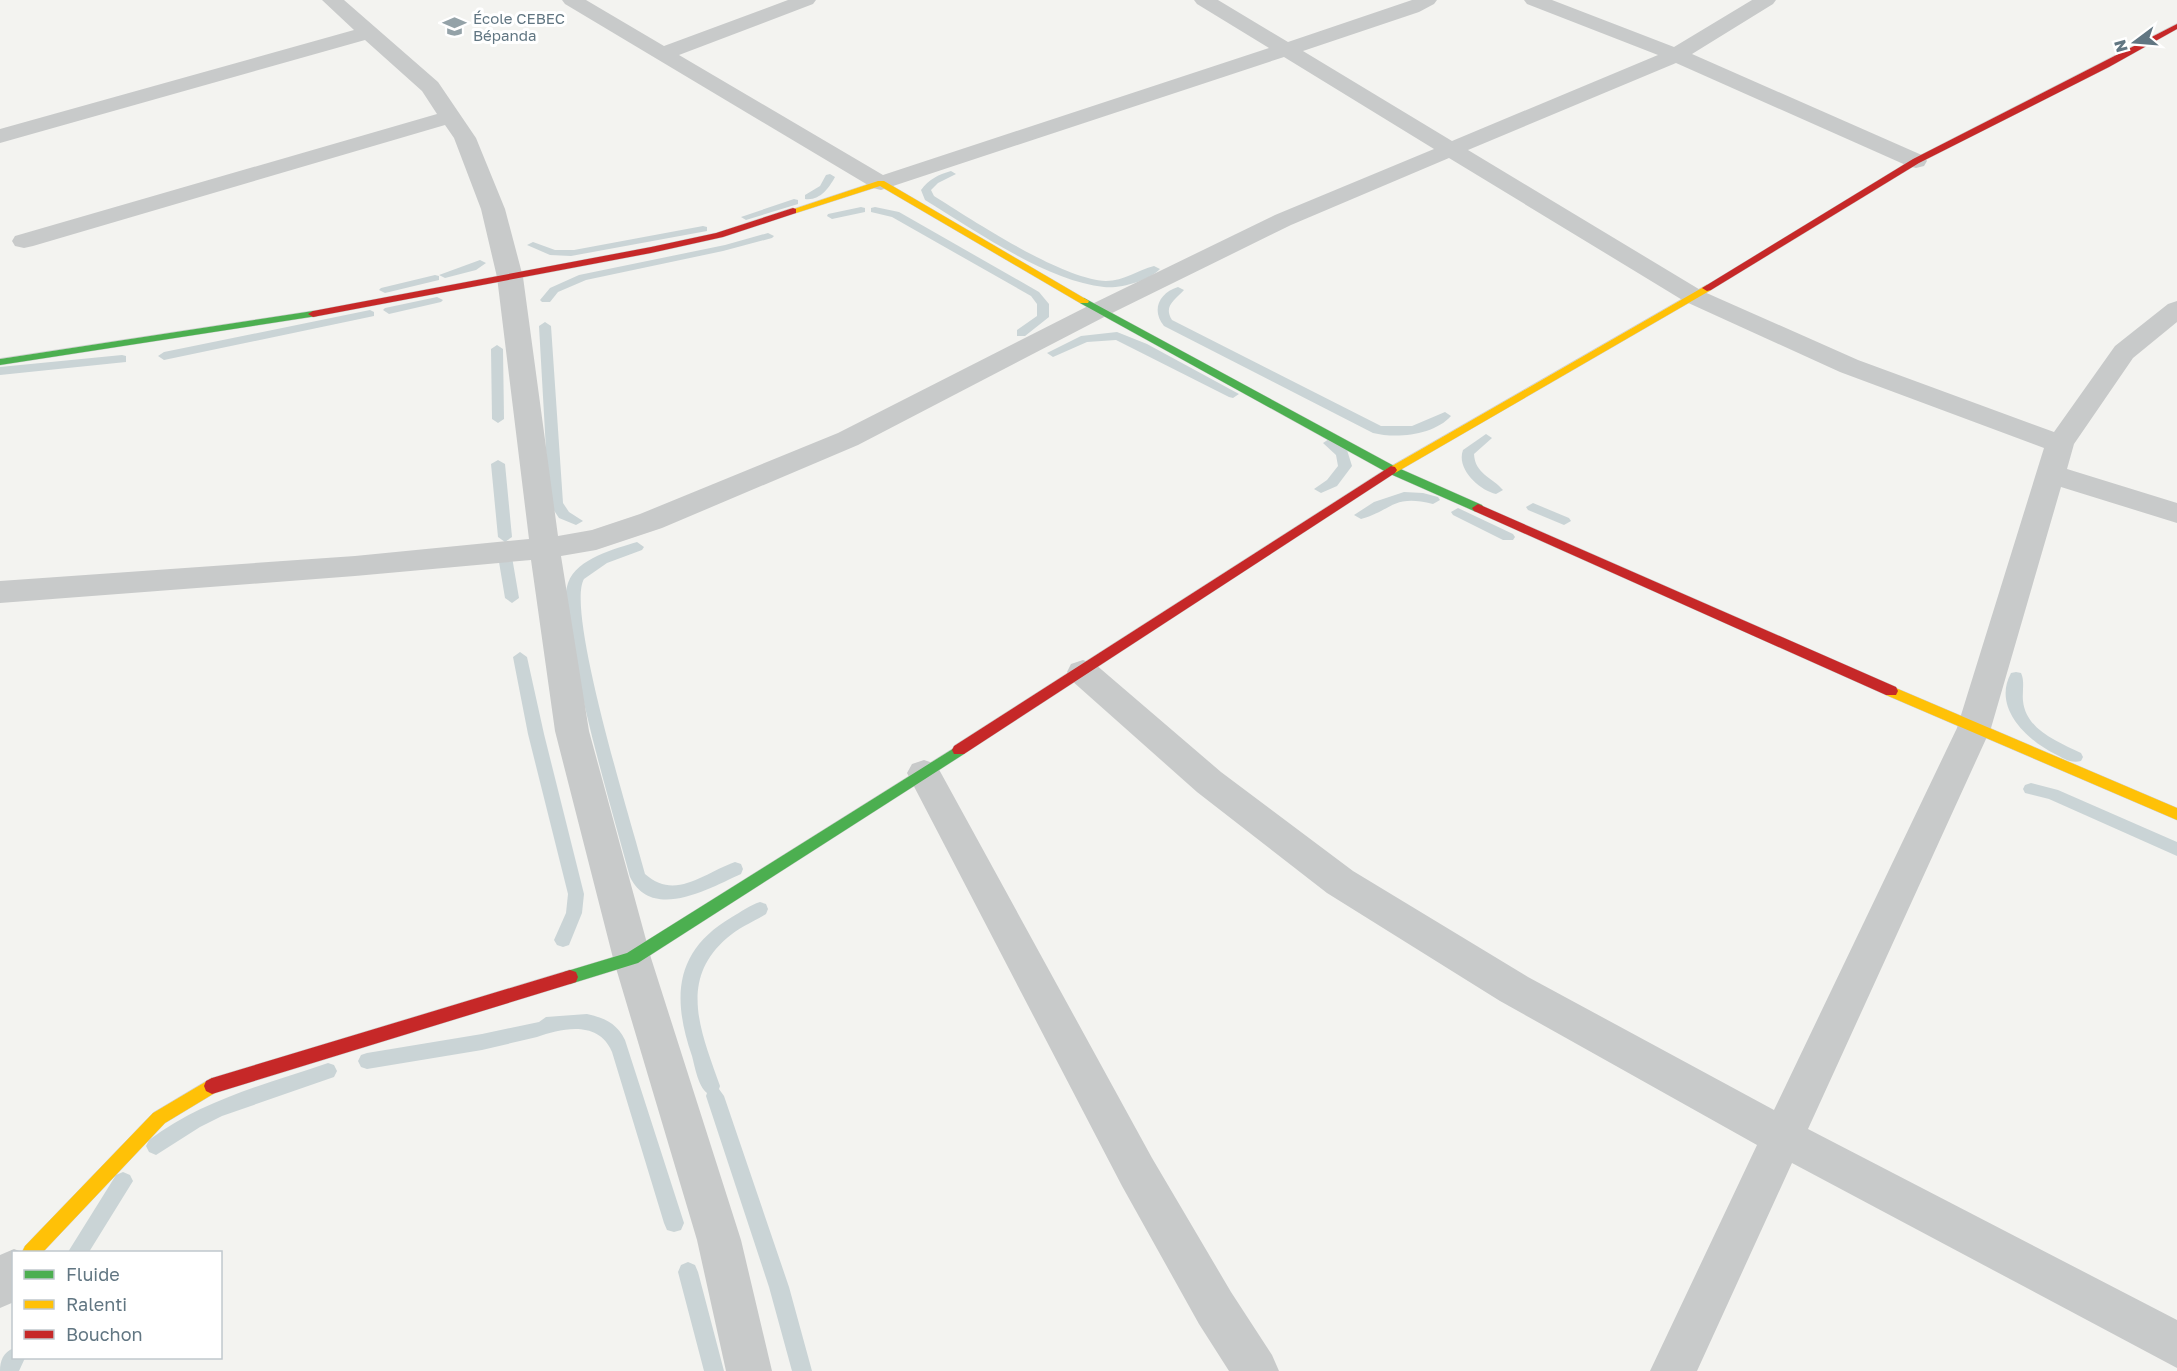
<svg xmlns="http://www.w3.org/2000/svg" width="2177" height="1371" font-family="'Golos Text',sans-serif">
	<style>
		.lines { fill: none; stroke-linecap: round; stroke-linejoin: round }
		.stream { fill: #cad4d6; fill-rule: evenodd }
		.fast-casing { stroke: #cfd1d0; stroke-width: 1 }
		.slow-casing { stroke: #cfd1d0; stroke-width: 1 }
		.jam-casing { stroke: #cfd1d0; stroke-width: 1 }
		.street { fill: #c8caca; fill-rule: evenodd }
		.fast { fill: #4caf50; fill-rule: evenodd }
		.slow { fill: #ffc107; fill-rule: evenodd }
		.jam { fill: #c62828; fill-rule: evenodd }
		.labels { text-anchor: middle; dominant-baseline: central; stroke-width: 6; stroke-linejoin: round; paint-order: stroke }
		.far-poi-label { font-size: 15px; fill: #617682; stroke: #fff; text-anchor: start }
	</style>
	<rect width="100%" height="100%" fill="#f3f3f0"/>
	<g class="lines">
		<path class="stream" d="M 951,171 L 956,174 L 938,183 L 931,190 L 934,196 C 974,221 1061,279 1106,281 C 1124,281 1138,270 1154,266 L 1160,269 C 1148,281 1120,289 1104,287 C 1047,281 974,230 925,200 L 921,190 C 929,179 938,175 951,171 Z
			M 830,174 L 835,177 C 829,188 820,201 805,199 L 805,195 L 820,186 L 826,175 Z
			M 794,199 L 798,200 L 798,204 L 746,220 L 741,217 Z
			M 861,207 L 865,208 L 865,212 L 832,219 L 827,216 L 828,214 Z
			M 875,207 L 899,212 L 1039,292 L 1049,304 L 1049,317 L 1025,336 L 1017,336 L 1017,330 L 1037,316 L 1037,304 L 1031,296 L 892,217 L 871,212 L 871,208 Z
			M 703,226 L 707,227 L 707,231 L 571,256 L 550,255 L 527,245 L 533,242 L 555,250 L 574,250 Z
			M 768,233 L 774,236 L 772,238 L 723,251 L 586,280 L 558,292 L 550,302 L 542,302 L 540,300 L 550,288 L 579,275 L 725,245 Z
			M 480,260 L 486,263 L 476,270 L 445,278 L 439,275 Z
			M 435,275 L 439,276 L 439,280 L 385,293 L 379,290 L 381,288 Z
			M 1178,287 L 1184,290 C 1175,300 1163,306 1172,320 L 1381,426 L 1412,426 L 1445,412 L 1451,416 C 1434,435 1397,439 1373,433 L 1164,326 C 1151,310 1159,293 1178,287 Z
			M 437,297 L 443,300 L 441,302 L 389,314 L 383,310 L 385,308 Z
			M 370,310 L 374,312 L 374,316 L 164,360 L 158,356 L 164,352 Z
			M 545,322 L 551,326 L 563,503 L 569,512 L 583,521 L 576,525 L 559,518 L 549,503 L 539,326 Z
			M 1117,332 L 1147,344 L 1239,394 L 1233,398 L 1229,397 L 1116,340 L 1087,342 L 1053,357 L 1047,353 L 1081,336 Z
			M 497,345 L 503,349 L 504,419 L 498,423 L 492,419 L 491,349 Z
			M 122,355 L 126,356 L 126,362 L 0,375 L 0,367 Z
			M 1486,434 L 1492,438 L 1474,454 C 1475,474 1492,477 1503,490 L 1496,494 C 1479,490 1456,469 1463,450 Z
			M 1329,439 L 1347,450 L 1352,466 L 1337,486 L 1321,493 L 1314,489 L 1327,480 L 1338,466 L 1336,455 L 1323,443 Z
			M 498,460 L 505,464 L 512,537 L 505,542 L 498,537 L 491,464 Z
			M 1404,492 L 1423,493 L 1438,497 L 1440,500 L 1433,504 C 1393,494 1393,510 1361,519 L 1354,515 L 1374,502 Z
			M 1533,503 L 1569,518 L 1571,521 L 1564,525 L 1528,510 L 1526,507 Z
			M 1458,508 L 1513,534 L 1515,537 L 1513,540 L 1503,540 L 1453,515 L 1451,512 Z
			M 637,542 L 644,547 L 642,550 L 607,563 L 584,579 C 565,611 633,828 645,874 C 675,901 704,873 735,862 L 741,864 L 743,869 L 741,874 C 710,888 652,922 630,877 C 610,803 588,730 574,655 C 569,634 561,604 568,583 C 577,558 615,549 637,542 Z
			M 505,552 L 512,557 L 519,598 L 512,603 L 505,598 L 499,562 L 490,563 L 483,558 L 490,553 Z
			M 520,652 L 527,657 L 544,734 L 584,894 L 582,913 L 569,945 L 563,947 L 557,945 L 554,940 L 566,913 L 568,894 L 528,734 L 513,657 Z
			M 2016,672 L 2021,673 C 2025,681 2022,692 2023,701 C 2026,730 2058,742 2081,753 L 2083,757 L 2081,761 C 2071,764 2063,758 2055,754 C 2027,740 1992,708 2011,673 Z
			M 2031,783 L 2058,790 L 2177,842 L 2177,856 L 2049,799 L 2025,793 L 2023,789 L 2025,785 Z
			M 760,902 L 766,904 L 768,909 L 766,914 C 753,922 738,928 727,938 C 677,981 702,1034 720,1086 L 719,1089 L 724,1096 L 789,1287 L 812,1371 L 792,1371 L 769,1287 L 706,1096 L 707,1093 C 698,1086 695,1067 692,1056 C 672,998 674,951 732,917 C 741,912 750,905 760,902 Z
			M 587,1014 C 604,1018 617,1023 625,1040 L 684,1223 L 681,1230 L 674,1232 L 667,1230 L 664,1223 L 612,1052 C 599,1020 562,1028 537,1037 L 482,1050 L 367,1069 L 361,1067 L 358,1061 L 361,1055 L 367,1053 L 482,1034 L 539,1022 L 546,1017 Z
			M 328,1063 L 334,1065 L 337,1071 L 334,1077 L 222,1116 L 200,1127 L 156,1155 L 149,1152 L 146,1146 L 149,1140 C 202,1100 266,1084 328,1063 Z
			M 123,1172 L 130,1175 L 133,1181 L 89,1252 L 68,1252 L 116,1175 Z
			M 688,1262 L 695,1265 L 698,1272 L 724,1371 L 704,1371 L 678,1272 L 681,1265 Z
			M 14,1348 L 14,1358 L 25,1358 L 19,1371 L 0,1371 C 0,1361 3,1352 14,1348 Z"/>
		<defs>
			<path id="fast" d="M 1084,298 L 1396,467 L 1482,505 L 1484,508 L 1478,512 L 1474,511 L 1388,473 L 1080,303 L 1080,299 Z
				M 313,311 L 317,312 L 317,316 L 0,365 L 0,359 Z
				M 959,745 L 964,746 L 966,750 L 964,754 L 638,963 L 570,984 L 564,982 L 562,977 L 564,972 L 627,953 Z"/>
			<path id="slow" d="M 878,181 L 884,181 L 1089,301 L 1088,303 L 1080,303 L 880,186 L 796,213 L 788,211 Z
				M 1707,285 L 1712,288 L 1711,290 L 1395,473 L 1387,473 L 1385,470 Z
				M 1891,686 L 2177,808 L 2177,820 L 1886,695 L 1884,691 L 1886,687 Z
				M 212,1078 L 218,1081 L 220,1086 L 218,1091 L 165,1123 L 43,1252 L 22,1252 L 25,1246 L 153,1113 Z"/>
			<path id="jam" d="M 2177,24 L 2177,29 L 2109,67 L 1919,163 L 1711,290 L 1707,291 L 1702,288 L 1913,159 Z
				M 793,208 L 796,209 L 796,213 L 723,237 L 651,253 L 313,317 L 308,314 L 313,311 L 651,247 L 716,233 Z
				M 1391,466 L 1395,467 L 1397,470 L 1395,473 L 964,754 L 954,754 L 952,750 L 954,746 Z
				M 1478,504 L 1896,687 L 1898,691 L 1896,695 L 1886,695 L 1474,511 L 1472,508 Z
				M 570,970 L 576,972 L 578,977 L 576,982 L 570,984 L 212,1094 L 206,1091 L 204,1086 L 206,1081 L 212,1078 Z"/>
		</defs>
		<use href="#fast" class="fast-casing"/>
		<use href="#slow" class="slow-casing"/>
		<use href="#jam" class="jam-casing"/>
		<path class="street" d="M 322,0 L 344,0 L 438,82 L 476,138 L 505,209 L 523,277 L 558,536 L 592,530 L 640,514 L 838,433 L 1090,305 L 1275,215 L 1434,149 L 1284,57 L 881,190 L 873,188 L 565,4 L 562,0 L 586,0 L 664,46 L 788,0 L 816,0 L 813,4 L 679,55 L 883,175 L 1269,48 L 1197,4 L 1194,0 L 1218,0 L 1288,42 L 1412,0 L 1437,0 L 1434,4 L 1419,12 L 1303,51 L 1452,141 L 1658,55 L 1527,4 L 1524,0 L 1552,0 L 1674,47 L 1752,0 L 1776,0 L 1773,4 L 1692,54 L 1924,156 L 1927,161 L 1924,166 L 1916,168 L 1908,166 L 1676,63 L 1468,150 L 1702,291 L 1858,360 L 2054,432 L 2115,346 L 2168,304 L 2177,301 L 2177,322 L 2133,358 L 2074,444 L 2067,469 L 2177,503 L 2177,523 L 2061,487 L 1991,728 L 1808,1129 L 2177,1320 L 2177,1368 L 1792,1163 L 1697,1371 L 1650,1371 L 1757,1145 L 1500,1001 L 1327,893 L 1197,792 L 1071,680 L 1067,672 L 1071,664 L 1083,660 L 1095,664 L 1221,772 L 1353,871 L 1528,977 L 1774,1110 L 1957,728 L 2044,448 L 1840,372 L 1684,301 L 1449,158 L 1291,225 L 1108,315 L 858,445 L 662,528 L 596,550 L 561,556 L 589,731 L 651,958 L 741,1240 L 772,1371 L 726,1371 L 697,1240 L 613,958 L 555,731 L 531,560 L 355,576 L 0,603 L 0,581 L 355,556 L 529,539 L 497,277 L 481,209 L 454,138 L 445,125 L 33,246 L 24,248 L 15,246 L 12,241 L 15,236 L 437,114 L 422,91 L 365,40 L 0,143 L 0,129 L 354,30 Z
			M 924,760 L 936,764 L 1152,1158 L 1231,1292 L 1272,1355 L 1279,1371 L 1229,1371 L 1199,1324 L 1122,1186 L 907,773 L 912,764 Z
			M 14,1249 L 22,1252 L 14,1252 L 14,1302 L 0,1308 L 0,1255 Z"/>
		<use href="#fast" class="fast"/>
		<use href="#slow" class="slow"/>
		<use href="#jam" class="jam"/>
	</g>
	<defs>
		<symbol id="school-bare" viewBox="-9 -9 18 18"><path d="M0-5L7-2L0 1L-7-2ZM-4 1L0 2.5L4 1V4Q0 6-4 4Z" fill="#94a2a8" stroke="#fff" stroke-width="2.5" paint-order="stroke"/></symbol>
	</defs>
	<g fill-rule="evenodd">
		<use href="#school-bare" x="438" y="10" width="33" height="33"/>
	</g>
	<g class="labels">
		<g class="far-poi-label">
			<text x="473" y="18">École CEBEC<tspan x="473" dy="17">Bépanda</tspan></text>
		</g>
	</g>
	<rect x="12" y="1251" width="210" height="108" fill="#ffffff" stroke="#c0c8cd" stroke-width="1.5"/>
	<rect x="24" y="1270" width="30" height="9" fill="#4caf50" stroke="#c0c8cd" stroke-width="1.5"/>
	<text x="66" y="1281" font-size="18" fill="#617682">Fluide</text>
	<rect x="24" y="1300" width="30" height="9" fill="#ffc107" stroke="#c0c8cd" stroke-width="1.5"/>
	<text x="66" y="1311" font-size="18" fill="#617682">Ralenti</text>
	<rect x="24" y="1330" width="30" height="9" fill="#c62828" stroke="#c0c8cd" stroke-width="1.5"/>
	<text x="66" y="1341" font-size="18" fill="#617682">Bouchon</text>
	<g transform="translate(2135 42) rotate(254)" stroke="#ffffff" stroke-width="4.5" paint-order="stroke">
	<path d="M0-4.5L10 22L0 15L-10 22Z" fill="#617682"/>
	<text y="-9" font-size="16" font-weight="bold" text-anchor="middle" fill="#617682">N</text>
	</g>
</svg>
